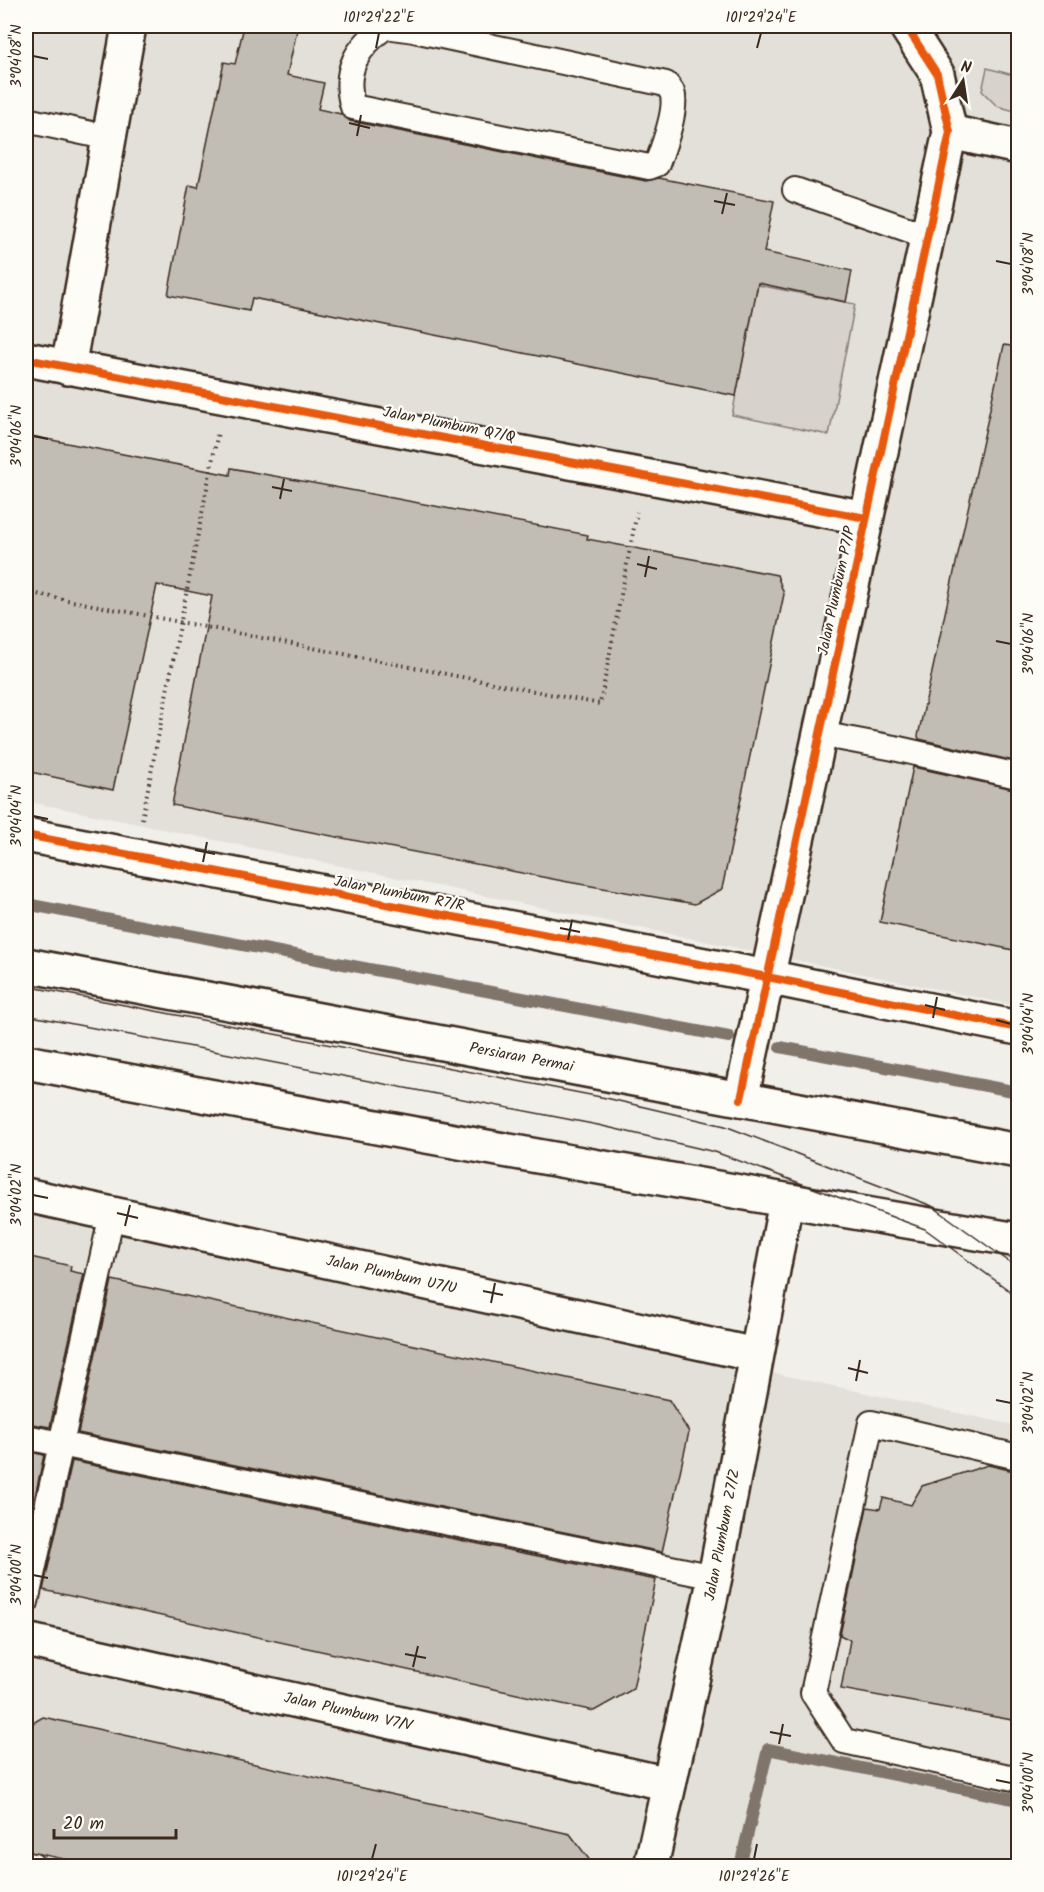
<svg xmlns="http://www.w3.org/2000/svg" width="1044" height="1892" font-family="Kalam,sans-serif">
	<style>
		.built { fill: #e3e0da }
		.green { fill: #d7d2cc; stroke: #897e75; stroke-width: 1.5 }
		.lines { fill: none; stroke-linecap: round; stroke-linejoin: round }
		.stream { stroke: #80746b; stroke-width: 12 }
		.building { fill: #c1bcb4; stroke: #3b2a1e; stroke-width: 1.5 }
		.lane-casing { stroke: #3b2a1e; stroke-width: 28 }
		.street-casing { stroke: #3b2a1e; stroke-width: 38 }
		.secondary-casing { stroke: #3b2a1e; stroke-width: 38 }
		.path { stroke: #3b2a1e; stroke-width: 4; stroke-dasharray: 1.5 4.5; stroke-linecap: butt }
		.lane { stroke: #fdfcf7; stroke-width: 24 }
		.street { stroke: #fdfcf7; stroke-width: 33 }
		.secondary { stroke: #fdfcf7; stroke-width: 33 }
		.tram { stroke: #3b2a1e; stroke-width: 1.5 }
		.cycleway-casing { stroke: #fdfcf7; stroke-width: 11 }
		.cycleway { stroke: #e8590c; stroke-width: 8 }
		.ticks { fill: none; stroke: #3b2a1e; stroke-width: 2 }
		.labels { text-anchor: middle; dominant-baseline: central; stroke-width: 4.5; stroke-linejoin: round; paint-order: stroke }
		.street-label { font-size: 15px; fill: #3b2a1e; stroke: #fdfcf7 }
		.neatline { fill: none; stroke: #3b2a1e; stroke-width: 2 }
		.ticks-label { font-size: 15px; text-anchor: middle; fill: #3b2a1e }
	</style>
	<rect width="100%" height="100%" fill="#f1efea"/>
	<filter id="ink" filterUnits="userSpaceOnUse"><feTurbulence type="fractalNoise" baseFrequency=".0167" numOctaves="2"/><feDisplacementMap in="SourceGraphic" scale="12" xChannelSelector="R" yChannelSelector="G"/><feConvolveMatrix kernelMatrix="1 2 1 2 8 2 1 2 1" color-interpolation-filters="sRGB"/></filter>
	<g filter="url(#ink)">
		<path class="built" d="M 26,26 L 1018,26 L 1018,1006 L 26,801 Z
			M 26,1211 L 1018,1426 L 1018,1866 L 26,1866 Z"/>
		<path class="green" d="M 987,68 L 1013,75 L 1018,87 L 1018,112 L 997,106 L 982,91 Z
			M 758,285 L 855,304 L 829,435 L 732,415 Z"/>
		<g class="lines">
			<path class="stream" d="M 26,904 L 729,1037
				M 780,1047 L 1018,1092
				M 740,1866 L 768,1749 L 1018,1800"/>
		</g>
		<path class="building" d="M 244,26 L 298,26 L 287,75 L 324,83 L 318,109 L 341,114 L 350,121 L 646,181 L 659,178 L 774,201 L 764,252 L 852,271 L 846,302 L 758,283 L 736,396 L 252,298 L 249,311 L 168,295 L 189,185 L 198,187 L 224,62 L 235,64 Z
			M 1004,345 L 1018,347 L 1018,762 L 919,739 L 918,736 Z
			M 26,435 L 230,475 L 231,468 L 329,486 L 588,535 L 587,539 L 777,575 L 784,594 L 722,889 L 695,904 L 568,882 L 172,805 L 212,596 L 157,585 L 113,790 L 26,771 Z
			M 913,767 L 1018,790 L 1018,951 L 880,922 Z
			M 26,1256 L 71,1266 L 70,1271 L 84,1274 L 50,1427 L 26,1423 Z
			M 112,1280 L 669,1400 L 689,1432 L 662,1552 L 78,1433 Z
			M 26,1451 L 44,1455 L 26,1538 Z
			M 72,1461 L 656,1580 L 633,1689 L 594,1711 L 43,1590 Z
			M 988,1465 L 1018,1472 L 1018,1721 L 841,1689 L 850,1640 L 840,1635 L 867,1507 L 880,1509 L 883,1498 L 911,1505 L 922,1486 Z
			M 43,1717 L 570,1834 L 594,1866 L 96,1866 L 26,1851 L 26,1727 Z"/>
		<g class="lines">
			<defs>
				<path id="lane" d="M 386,26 L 414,30 L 666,84 C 668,86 670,89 672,92 C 678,108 663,148 657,164 L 649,167 L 353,107 C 342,71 357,47 386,26 Z
					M 26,120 L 110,138
					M 795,190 L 927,236
					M 820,734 L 894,748 L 1018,776
					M 26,1437 L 715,1577
					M 1018,1457 L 871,1423 L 813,1693 L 844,1741 L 1018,1779
					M 26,1602 L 112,1214
					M 26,1865 L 33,1866"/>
				<g id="street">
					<path d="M 950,132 L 1018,147"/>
					<path d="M 26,359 L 866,518"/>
					<path d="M 68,368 L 129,26"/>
					<path d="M 26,835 L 767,977 L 1018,1028"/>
					<path d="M 741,1099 L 950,132 L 937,74 L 906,26"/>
					<path id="s1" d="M 26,1195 L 756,1355"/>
					<path id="s2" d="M 26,1640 L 669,1784"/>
					<path id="s3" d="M 651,1866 L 715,1577 L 786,1201"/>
				</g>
				<g id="secondary">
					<path id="s4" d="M 26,965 L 1018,1151"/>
					<path d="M 26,1062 C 356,1124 687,1184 1018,1240"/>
				</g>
			</defs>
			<use href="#lane" class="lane-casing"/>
			<use href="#street" class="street-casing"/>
			<use href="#secondary" class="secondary-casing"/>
			<path class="path" d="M 26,592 L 600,704 L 637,512
				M 142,819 L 218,432"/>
			<use href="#lane" class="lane"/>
			<use href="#street" class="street"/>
			<use href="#secondary" class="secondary"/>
			<path class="tram" d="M 26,986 L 606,1098 L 725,1126 L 932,1206 L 1018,1268
				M 26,1015 L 598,1125 L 715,1152 L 925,1229 L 1018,1297"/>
			<defs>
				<path id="cycleway" d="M 26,359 L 866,518
					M 26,835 L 767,977 L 1018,1028
					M 741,1099 L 950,132 L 937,74 L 906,26"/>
			</defs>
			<use href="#cycleway" class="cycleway-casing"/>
			<use href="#cycleway" class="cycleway"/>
		</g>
	</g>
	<path class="ticks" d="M 376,48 L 379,33M 757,48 L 761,33M 33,56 L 48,59M 349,123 L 370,128M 357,136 L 361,115M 714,201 L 735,205M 722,214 L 727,193M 996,261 L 1011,264M 33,436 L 48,439M 272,487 L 292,491M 280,499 L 284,479M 637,564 L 657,569M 645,577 L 649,556M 996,641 L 1011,644M 33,816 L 48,819M 195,850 L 215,854M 203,862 L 207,842M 560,928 L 580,932M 568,940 L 572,920M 925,1005 L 945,1010M 933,1018 L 937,997M 996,1020 L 1011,1024M 33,1195 L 48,1198M 117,1213 L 138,1218M 125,1226 L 130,1205M 483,1291 L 503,1295M 491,1303 L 495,1283M 848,1368 L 868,1373M 856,1381 L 860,1360M 996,1400 L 1011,1403M 33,1575 L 48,1578M 405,1654 L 426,1658M 413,1667 L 418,1646M 770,1732 L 791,1736M 779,1744 L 783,1724M 996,1780 L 1011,1783M 372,1859 L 376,1844M 754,1859 L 757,1844"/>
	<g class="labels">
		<g class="street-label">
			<text transform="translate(449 425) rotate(11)">Jalan Plumbum Q7/Q</text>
			<text transform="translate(837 591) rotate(-78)">Jalan Plumbum P7/P</text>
			<text transform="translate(399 894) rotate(11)">Jalan Plumbum R7/R</text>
			<text stroke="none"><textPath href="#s4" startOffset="504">Persiaran Permai</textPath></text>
			<text stroke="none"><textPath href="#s1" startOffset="374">Jalan Plumbum U7/U</textPath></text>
			<text stroke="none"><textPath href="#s3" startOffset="339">Jalan Plumbum Z7/Z</textPath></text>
			<text stroke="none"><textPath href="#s2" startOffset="330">Jalan Plumbum V7/V</textPath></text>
		</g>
	</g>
	<rect width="1044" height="1892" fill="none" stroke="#fdfcf7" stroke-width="66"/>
	<g transform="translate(963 81) rotate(12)" stroke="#fdfcf7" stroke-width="4.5" paint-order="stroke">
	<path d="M0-4.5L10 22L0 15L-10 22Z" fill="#3b2a1e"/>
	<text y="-9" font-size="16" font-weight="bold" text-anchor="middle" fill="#3b2a1e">N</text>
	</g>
	<path d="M54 1829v9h122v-9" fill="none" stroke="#3b2a1e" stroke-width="3"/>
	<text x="63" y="1829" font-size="18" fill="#3b2a1e" stroke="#fdfcf7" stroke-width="4.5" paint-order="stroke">20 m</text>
	<rect x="33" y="33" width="978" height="1826" class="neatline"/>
	<g class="ticks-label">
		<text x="379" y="22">101°29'22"E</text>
		<text x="761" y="22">101°29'24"E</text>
		<text transform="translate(16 56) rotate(-90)" y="5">3°04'08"N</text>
		<text transform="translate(1028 264) rotate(-90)" y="5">3°04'08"N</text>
		<text transform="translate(16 436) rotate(-90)" y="5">3°04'06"N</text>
		<text transform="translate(1028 644) rotate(-90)" y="5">3°04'06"N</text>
		<text transform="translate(16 816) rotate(-90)" y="5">3°04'04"N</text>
		<text transform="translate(1028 1024) rotate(-90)" y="5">3°04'04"N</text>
		<text transform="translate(16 1195) rotate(-90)" y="5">3°04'02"N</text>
		<text transform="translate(1028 1403) rotate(-90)" y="5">3°04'02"N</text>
		<text transform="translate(16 1575) rotate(-90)" y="5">3°04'00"N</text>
		<text transform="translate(1028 1783) rotate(-90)" y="5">3°04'00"N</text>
		<text x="372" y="1881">101°29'24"E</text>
		<text x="754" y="1881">101°29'26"E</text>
	</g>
</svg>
